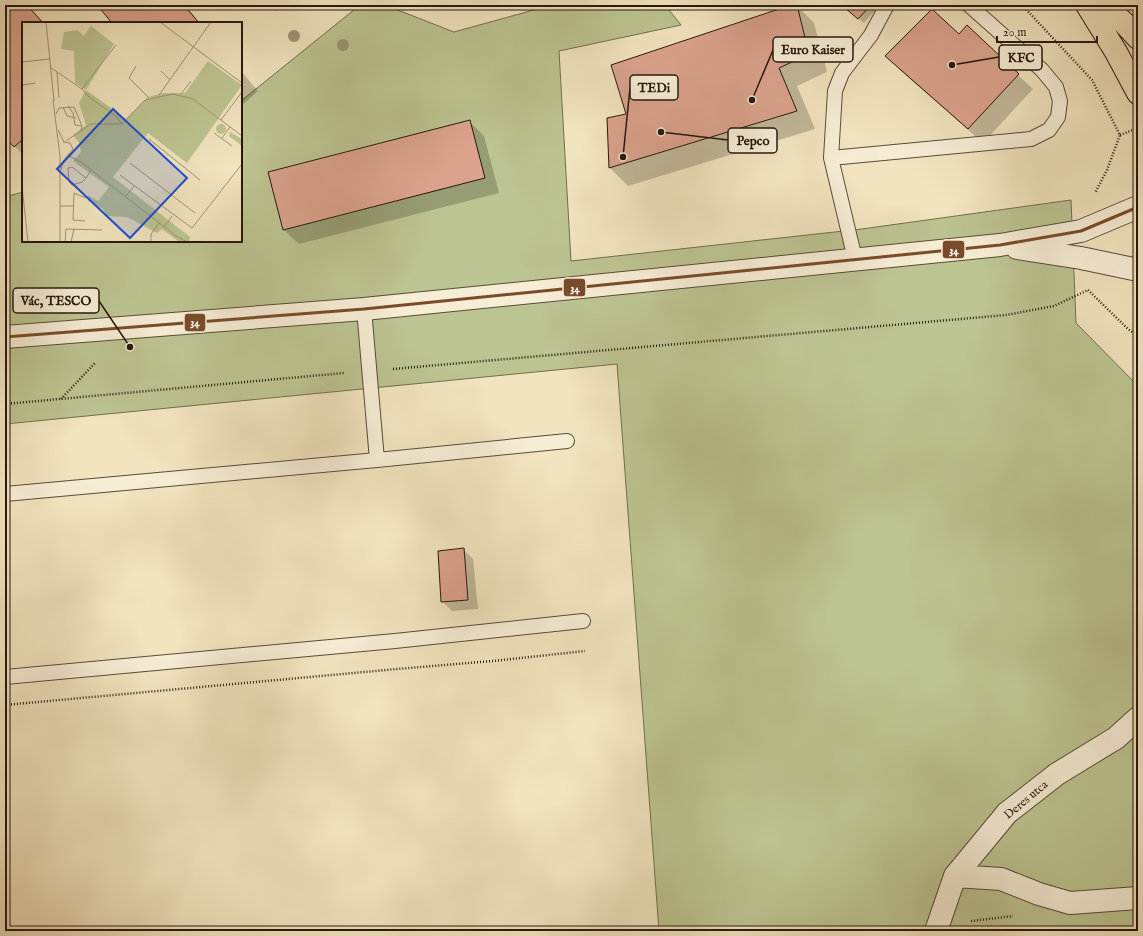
<svg xmlns="http://www.w3.org/2000/svg" width="1143" height="936" font-family="'IM FELL English',serif">
	<style>
		.green { fill: #bcc491; stroke: #716e4f }
		.shadow { fill: #0003 }
		.building { fill: #dba28d; stroke: #26180d }
		.lines { fill: none; stroke-linecap: round; stroke-linejoin: round }
		.lane-casing { stroke: #594b3a; stroke-width: 16 }
		.street-casing { stroke: #594b3a; stroke-width: 24 }
		.primary-casing { stroke: #26180d; stroke-width: 24 }
		.path { stroke: #26180d; stroke-width: 2.5; stroke-dasharray: 1 2; stroke-linecap: butt }
		.lane { stroke: #f6edd5; stroke-width: 14 }
		.street { stroke: #f6edd5; stroke-width: 22 }
		.primary { stroke: #f1e4bf; stroke-width: 22 }
		.bus-1-casing { stroke: #f6edd5; stroke-width: 6 }
		.bus-1 { stroke: #7a4b2a; stroke-width: 3 }
		.tree { fill: #9e9576 }
		.labels { text-anchor: middle; dominant-baseline: central; stroke-width: 3; stroke-linejoin: round; paint-order: stroke }
		.street-label { font-size: 12px; fill: #26180d; stroke: #f6edd5 }
		.inset-road { fill: none; stroke: #a09278; stroke-width: 1 }
		.view { fill: #1d4ed8; fill-opacity: 0.15; stroke: #1d4ed8; stroke-width: 2 }
		.inset-edge { fill: none; stroke: #26180d; stroke-width: 2 }
		.leader { fill: none; stroke: #26180d; stroke-width: 1.5 }
		.callout-dot { fill: #26180d; stroke: #f6edd5; stroke-width: 1.5 }
		.callout { fill: #f6edd5; stroke: #26180d; stroke-width: 1.5 }
		.callout-label { font-size: 13px; text-anchor: middle; font-weight: bold; fill: #26180d }
		.line-badge { stroke: #f6edd5; stroke-width: 1.5 }
		.badge-label { font-size: 11px; text-anchor: middle; font-weight: bold; fill: #fff }
	</style>
	<rect width="100%" height="100%" fill="#f1e4bf"/>
	<filter id="stains"><feTurbulence type="fractalNoise" baseFrequency=".005" numOctaves="4"/><feColorMatrix values="0 0 0 0 .2 0 0 0 0 .09 0 0 0 0 .02 0 0 0 .5 -.17"/></filter>
	<radialGradient id="worn" r=".72"><stop offset=".6" stop-color="#630" stop-opacity="0"/><stop offset="1" stop-color="#630" stop-opacity=".3"/></radialGradient>
	<path class="green" d="M 360,5 L 385,5 L 454,32 L 552,5 L 665,5 L 681,25 L 559,51 L 571,261 L 862,229 L 1071,200 L 1076,323 L 1138,386 L 1138,929 L 1123,931 L 659,931 L 617,364 L 5,424 L 5,197 L 23,192 L 23,241 L 241,241 L 241,101 Z"/>
	<path class="shadow" d="M 5,5 L 27,5 L 44,23 L 23,23 L 23,155 L 5,136 Z
		M 98,5 L 185,5 L 200,23 L 113,23 Z
		M 269,5 L 282,5 L 275,11 Z
		M 794,5 L 796,5 L 814,23 L 827,72 L 797,86 L 815,129 L 628,186 L 610,168 L 609,119 L 627,115 Z
		M 850,5 L 880,5 L 864,23 L 852,13 Z
		M 959,35 L 1018,75 L 1033,89 L 983,143 L 901,71 L 887,56 Z
		M 241,71 L 258,91 L 241,106 Z
		M 469,121 L 484,136 L 499,193 L 299,244 L 284,230 L 269,173 Z
		M 463,549 L 473,559 L 478,609 L 452,611 L 442,601 Z"/>
	<path class="building" d="M 5,5 L 27,5 L 43,23 L 23,23 L 23,139 L 14,147 L 5,137 Z
		M 97,5 L 184,5 L 199,23 L 112,23 Z
		M 791,5 L 797,5 L 809,54 L 779,68 L 797,111 L 609,168 L 607,118 L 626,114 L 611,65 Z
		M 848,5 L 871,5 L 858,19 L 845,8 Z
		M 932,9 L 959,34 L 967,25 L 1019,74 L 968,129 L 885,56 Z
		M 470,120 L 485,178 L 283,230 L 268,172 Z
		M 464,548 L 468,600 L 441,602 L 438,551 Z"/>
	<g class="lines">
		<defs>
			<path id="lane" d="M 831,158 L 1031,139 L 1049,130 L 1058,117 L 1060,101 L 1056,87 L 1042,70 L 969,5
				M 855,259 L 831,158 L 835,91 L 842,73 L 871,35 L 887,5
				M 364,309 L 377,460
				M 5,494 L 377,460 L 567,441
				M 5,677 L 395,641 L 583,621"/>
			<path id="street" d="M 1017,248 L 1081,258 L 1138,270
				M 5,337 L 364,309 L 1000,245 L 1081,231 L 1138,207
				M 955,876 L 1001,879 L 1039,894 L 1070,903 L 1138,898
				M 936,931 L 955,876 L 1007,813 L 1057,774 L 1116,738 L 1138,718"/>
			<path id="primary" d="M 1087,5 L 1116,52 L 1138,93
				M 1105,5 L 1125,24 L 1138,38"/>
		</defs>
		<use href="#lane" class="lane-casing"/>
		<use href="#street" class="street-casing"/>
		<use href="#primary" class="primary-casing"/>
		<path class="path" d="M 1022,5 L 1092,80 L 1120,135 L 1107,170 L 1095,193
			M 1120,135 L 1138,128
			M 1088,290 L 1128,329 L 1138,336
			M 393,369 L 1006,315 L 1054,306 L 1088,290
			M 61,399 L 95,363
			M 5,404 L 344,373
			M 5,705 L 397,669 L 493,661 L 585,651
			M 971,921 L 1013,916"/>
		<use href="#lane" class="lane"/>
		<use href="#street" class="street"/>
		<use href="#primary" class="primary"/>
		<defs>
			<path id="bus-1" d="M 5,337 L 364,309 L 1000,245 L 1081,231 L 1138,207"/>
		</defs>
		<use href="#bus-1" class="bus-1-casing"/>
		<use href="#bus-1" class="bus-1"/>
	</g>
	<g class="tree">
		<circle cx="294" cy="36" r="6"/>
		<circle cx="343" cy="45" r="6"/>
	</g>
	<g class="labels">
		<g class="street-label">
			<text transform="translate(1026 800) rotate(-40)">Deres utca</text>
		</g>
	</g>
	<g transform="translate(22 22)">
		<rect width="220" height="220" fill="#f1e4bf"/>
		<path d="M 69,4 L 92,22 L 64,68 L 104,97 L 126,75 L 141,71 L 163,71 L 186,39 L 220,63 L 165,141 L 126,111 L 91,155 L 168,215 L 167,220 L 157,220 L 140,207 L 135,211 L 105,195 L 85,194 L 81,187 L 66,179 L 66,173 L 76,179 L 87,165 L 51,139 L 59,130 L 58,122 L 51,113 L 64,103 L 57,81 L 64,68 L 53,61 L 52,29 L 39,27 L 42,10 L 55,8 L 62,14 ZM194 107a5 5 0 1 1 10 0a5 5 0 1 1-10 0ZM 208,110 L 220,117 L 220,124 L 207,114 Z" fill="#bcc491"/>
		<path class="inset-road" d="M 24,0 L 32,79M 138,0 L 220,61M 0,40 L 28,37M 114,44 L 107,56 L 127,76M 28,45 L 60,67 L 68,76 L 94,94 L 100,102M 139,49 L 148,58M 35,50 L 37,76M 0,63 L 13,61M 60,67 L 94,23M 159,72 L 169,59M 137,73 L 189,0M 31,78 L 38,134 L 38,220M 46,84 L 51,91 L 53,103 L 60,104M 41,85 L 45,94 L 54,96M 34,92 L 37,86 L 52,85 L 60,104 L 59,109M 199,98 L 220,70M 36,108 L 42,120M 192,111 L 210,124M 200,116 L 208,105M 127,117 L 178,158M 44,119 L 69,102 L 100,102 L 123,78 L 151,72 L 171,77 L 220,114M 47,134 L 59,140 L 154,214 L 165,220M 108,141 L 173,191M 39,148 L 41,139 L 51,127 L 48,121 L 41,120M 98,153 L 170,206 L 220,142M 64,156 L 50,145 L 46,146 L 47,160 L 50,163 L 60,160 L 64,156 L 69,148M 0,164 L 6,220M 104,174 L 112,164M 38,184 L 51,184M 63,199 L 51,198 L 52,171 L 64,176M 142,205 L 150,194M 43,220 L 44,207 L 80,208M 49,220 L 52,207M 129,220 L 129,212 L 137,201"/>
		<path class="view" d="M 91,87 L 165,156 L 108,216 L 35,147 Z"/>
		<rect width="220" height="220" class="inset-edge"/>
	</g>
	<path class="leader" d="M752 100L773 50M952 65L999 57M623 157L630 88M661 132L728 140M130 347L99 301"/>
	<g class="callout-dot">
		<circle cx="752" cy="100" r="4"/>
		<circle cx="952" cy="65" r="4"/>
		<circle cx="623" cy="157" r="4"/>
		<circle cx="661" cy="132" r="4"/>
		<circle cx="130" cy="347" r="4"/>
	</g>
	<g class="callout">
		<rect x="773" y="37" width="80" height="25" rx="4"/>
		<rect x="999" y="45" width="43" height="25" rx="4"/>
		<rect x="630" y="75" width="48" height="25" rx="4"/>
		<rect x="728" y="128" width="49" height="25" rx="4"/>
		<rect x="13" y="288" width="86" height="25" rx="4"/>
	</g>
	<g class="callout-label">
		<text x="813" y="54">Euro Kaiser</text>
		<text x="1021" y="62">KFC</text>
		<text x="654" y="92">TEDi</text>
		<text x="753" y="145">Pepco</text>
		<text x="56" y="305">Vác, TESCO</text>
	</g>
	<g class="line-badge">
		<rect x="942" y="240" width="23" height="19" rx="4" fill="#7a4b2a"/>
		<rect x="563" y="278" width="23" height="19" rx="4" fill="#7a4b2a"/>
		<rect x="184" y="313" width="22" height="19" rx="4" fill="#7a4b2a"/>
	</g>
	<g class="badge-label">
		<text x="954" y="254">34</text>
		<text x="575" y="292">34</text>
		<text x="195" y="326">34</text>
	</g>
	<rect width="1143" height="936" fill="none" stroke="#f1e4bf" stroke-width="20"/>
	<rect x="6" y="6" width="1131" height="924" fill="none" stroke="#26180d" stroke-width="2"/>
	<rect x="10" y="10" width="1123" height="916" fill="none" stroke="#26180d"/>
	<path d="M997 36v6h100v-6" fill="none" stroke="#26180d" stroke-width="2"/>
	<text x="1003" y="36" font-size="12" fill="#26180d" stroke="#f6edd5" stroke-width="3" paint-order="stroke">20 m</text>
	<rect width="100%" height="100%" filter="url(#stains)"/>
	<rect width="100%" height="100%" fill="url(#worn)"/>
</svg>
